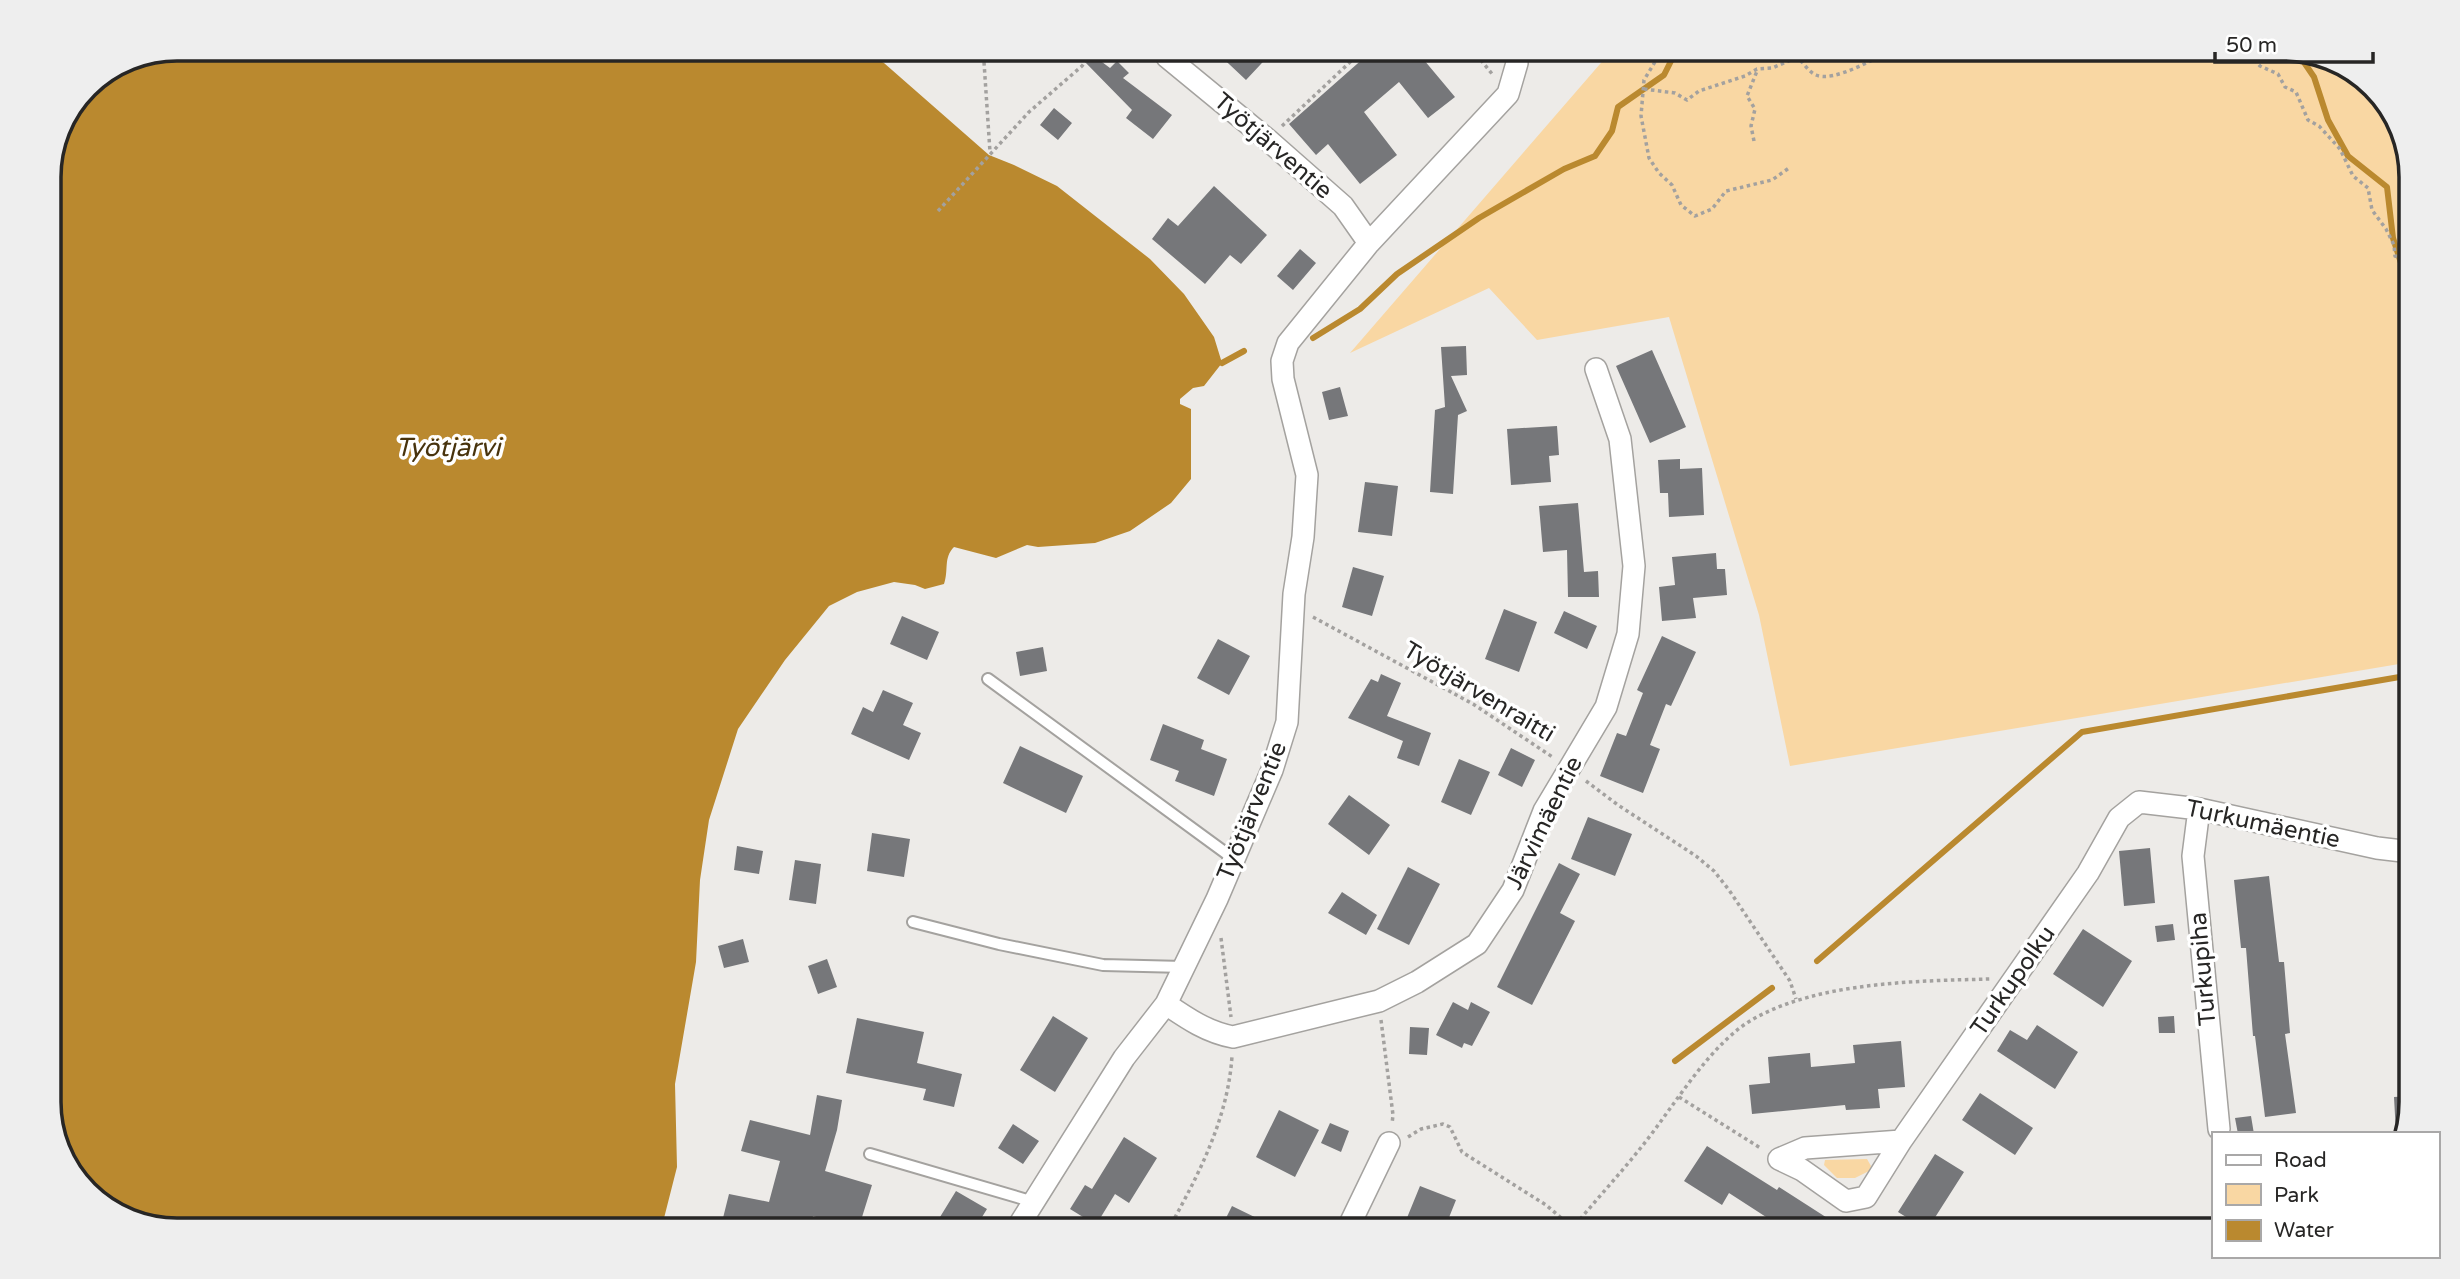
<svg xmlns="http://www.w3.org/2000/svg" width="2460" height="1279" font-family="'Varela Round',sans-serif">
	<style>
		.green { fill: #f9d7a3 }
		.water { fill: #ba892f }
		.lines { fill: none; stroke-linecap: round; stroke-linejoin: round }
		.stream { stroke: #ba892f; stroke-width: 6 }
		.building { fill: #76777a }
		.lane-casing { stroke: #a4a29f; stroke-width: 14 }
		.street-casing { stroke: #a4a29f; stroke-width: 24 }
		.path { stroke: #a3a19f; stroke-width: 3.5; stroke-dasharray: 3.5 3.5; stroke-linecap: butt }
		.lane { stroke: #fff; stroke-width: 10 }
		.street { stroke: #fff; stroke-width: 21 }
		.labels { text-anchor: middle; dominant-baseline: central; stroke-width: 7; stroke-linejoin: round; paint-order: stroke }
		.street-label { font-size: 24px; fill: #272625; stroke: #fff }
		.water-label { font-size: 26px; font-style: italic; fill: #48330d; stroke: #fff }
		.rim { fill: none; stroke: #272625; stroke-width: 3.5 }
	</style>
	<rect width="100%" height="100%" fill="#edebe8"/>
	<path class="green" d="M 1613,49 L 2283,49 L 2340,62 L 2390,106 L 2411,169 L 2411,662 L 1790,766 L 1759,615 L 1669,317 L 1537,340 L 1489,288 L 1350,353 Z
		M 1867,1159 L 1871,1166 L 1869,1171 L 1855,1178 L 1837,1178 L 1824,1165 L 1825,1160 Z"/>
	<path class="water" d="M 177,49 L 857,49 L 884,63 L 989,155 L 1014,165 L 1057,186 L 1150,259 L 1184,294 L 1214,337 L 1222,363 L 1204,386 L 1193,388 L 1180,399 L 1180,404 L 1191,409 L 1191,479 L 1171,503 L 1130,531 L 1095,543 L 1038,547 L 1027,545 L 996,558 L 954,547 C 943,558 949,570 944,584 L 925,589 L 915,585 L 894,582 L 857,592 L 829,606 L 785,660 L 738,729 L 709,820 L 700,880 L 696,962 L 675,1084 L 677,1167 L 661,1230 L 177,1230 L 120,1217 L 70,1173 L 49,1111 L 49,169 L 87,86 L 128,59 Z"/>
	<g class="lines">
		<path class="stream" d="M 2297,52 L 2314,77 L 2328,120 L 2348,156 L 2387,187 L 2393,238 L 2411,294
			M 1313,338 L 1360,309 L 1397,274 L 1479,218 L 1564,169 L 1595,156 L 1612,131 L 1618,107 L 1664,75 L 1677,49
			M 1222,363 L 1244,351
			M 1817,961 L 2082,732 L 2411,675
			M 1675,1061 L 1772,988"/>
	</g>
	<path class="building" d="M 1213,49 L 1275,49 L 1246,80 Z
		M 1374,49 L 1436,49 L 1424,60 L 1455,97 L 1428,118 L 1399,82 L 1364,112 L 1397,155 L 1360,184 L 1328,144 L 1316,155 L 1289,124 Z
		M 1090,53 L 1110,68 L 1117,61 L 1129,73 L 1123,78 L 1172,115 L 1153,139 L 1126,118 L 1132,110 L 1084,61 Z
		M 1054,108 L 1072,123 L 1058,140 L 1040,125 Z
		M 1214,186 L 1267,235 L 1241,264 L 1230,255 L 1205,284 L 1152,239 L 1168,218 L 1178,226 Z
		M 1300,249 L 1316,263 L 1293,290 L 1277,276 Z
		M 1466,346 L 1467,375 L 1451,376 L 1467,411 L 1458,415 L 1453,494 L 1430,492 L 1435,410 L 1445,407 L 1441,347 Z
		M 1652,350 L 1686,427 L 1650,443 L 1616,366 Z
		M 1340,387 L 1348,416 L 1329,420 L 1322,392 Z
		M 1557,426 L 1559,455 L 1549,456 L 1551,482 L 1511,485 L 1507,429 Z
		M 1680,459 L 1680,469 L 1702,468 L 1704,515 L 1669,517 L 1668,493 L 1660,493 L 1658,460 Z
		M 1365,482 L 1398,486 L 1392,536 L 1358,532 Z
		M 1578,503 L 1584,572 L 1598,571 L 1599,597 L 1568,597 L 1567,550 L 1543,552 L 1539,506 Z
		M 1716,553 L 1717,569 L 1725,569 L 1727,595 L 1693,598 L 1696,618 L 1662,621 L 1659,587 L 1675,585 L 1672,557 Z
		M 1353,567 L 1384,576 L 1372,616 L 1342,607 Z
		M 1504,609 L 1537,622 L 1519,672 L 1485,659 Z
		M 1564,611 L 1597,626 L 1587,649 L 1554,633 Z
		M 902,616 L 939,632 L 927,660 L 890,644 Z
		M 1662,636 L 1696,652 L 1671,706 L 1666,704 L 1650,745 L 1660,749 L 1643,793 L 1600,776 L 1617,733 L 1626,736 L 1643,693 L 1637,690 Z
		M 1218,639 L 1250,656 L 1229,695 L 1197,678 Z
		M 1043,647 L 1047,671 L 1020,676 L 1016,652 Z
		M 1381,674 L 1401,683 L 1387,716 L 1431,733 L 1419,766 L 1397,758 L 1403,741 L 1348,718 L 1371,679 L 1378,682 Z
		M 883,690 L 913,703 L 903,725 L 921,733 L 909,760 L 851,734 L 863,707 L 873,712 Z
		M 1163,724 L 1204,740 L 1201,749 L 1227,759 L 1214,796 L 1175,781 L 1179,771 L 1150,760 Z
		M 1020,746 L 1083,776 L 1066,813 L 1003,783 Z
		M 1511,748 L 1535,760 L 1522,787 L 1498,775 Z
		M 1459,759 L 1490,772 L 1471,815 L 1441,802 Z
		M 1349,795 L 1390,825 L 1369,855 L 1328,824 Z
		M 1588,817 L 1632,834 L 1615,876 L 1571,859 Z
		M 872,833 L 910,839 L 904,877 L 867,871 Z
		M 737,846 L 763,851 L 759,874 L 734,870 Z
		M 2150,848 L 2155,903 L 2124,906 L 2119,851 Z
		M 795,860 L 821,864 L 816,904 L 789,900 Z
		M 1559,863 L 1580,874 L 1560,913 L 1575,921 L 1532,1005 L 1497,987 Z
		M 1408,867 L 1440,884 L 1409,945 L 1377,929 Z
		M 2269,876 L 2279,962 L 2284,962 L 2290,1033 L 2285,1034 L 2296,1113 L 2265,1117 L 2255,1036 L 2253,1036 L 2246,948 L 2241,948 L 2234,880 Z
		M 1342,892 L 1377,915 L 1366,935 L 1328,913 Z
		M 2173,924 L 2175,940 L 2157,942 L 2155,926 Z
		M 2083,929 L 2132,961 L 2103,1007 L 2053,974 Z
		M 743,939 L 749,962 L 724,968 L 718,946 Z
		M 827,959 L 837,987 L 818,994 L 808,966 Z
		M 1453,1002 L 1468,1010 L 1471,1002 L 1490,1012 L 1472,1046 L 1464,1043 L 1462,1048 L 1436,1035 Z
		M 1053,1016 L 1088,1038 L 1055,1092 L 1020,1070 Z
		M 2174,1016 L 2175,1033 L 2159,1033 L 2158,1017 Z
		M 857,1018 L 924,1032 L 917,1063 L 962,1074 L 954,1107 L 923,1100 L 926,1089 L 846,1073 Z
		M 2037,1025 L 2078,1052 L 2055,1089 L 1997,1051 L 2010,1030 L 2027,1040 Z
		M 1410,1027 L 1429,1028 L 1427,1055 L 1409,1054 Z
		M 1901,1041 L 1905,1087 L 1878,1089 L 1880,1108 L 1846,1110 L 1845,1105 L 1752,1114 L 1749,1085 L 1770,1083 L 1768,1057 L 1810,1053 L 1811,1067 L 1855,1063 L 1853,1045 Z
		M 1980,1093 L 2033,1128 L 2015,1155 L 1962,1120 Z
		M 817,1095 L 842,1100 L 837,1130 L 825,1171 L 872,1185 L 858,1230 L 813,1216 L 809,1230 L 720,1230 L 729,1194 L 769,1202 L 780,1161 L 741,1151 L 750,1120 L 810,1135 Z
		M 2411,1096 L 2404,1134 L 2396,1134 L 2394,1097 Z
		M 1279,1110 L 1319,1130 L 1295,1177 L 1256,1157 Z
		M 2251,1116 L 2254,1134 L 2238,1134 L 2235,1118 Z
		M 1330,1123 L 1349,1131 L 1341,1152 L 1321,1143 Z
		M 1013,1124 L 1039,1141 L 1023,1164 L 998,1148 Z
		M 1124,1137 L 1157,1158 L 1129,1203 L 1115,1194 L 1096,1225 L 1070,1209 L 1085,1185 L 1092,1189 Z
		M 1707,1146 L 1777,1190 L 1779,1187 L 1846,1230 L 1786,1230 L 1729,1193 L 1722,1205 L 1684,1181 Z
		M 1935,1154 L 1964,1172 L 1927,1230 L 1898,1212 Z
		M 1420,1186 L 1456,1200 L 1444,1230 L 1402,1230 Z
		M 956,1191 L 987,1209 L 974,1230 L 932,1230 Z
		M 1232,1206 L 1281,1230 L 1220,1230 Z"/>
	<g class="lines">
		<defs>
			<path id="lane" d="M 988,679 L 1234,859
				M 913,922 L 999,944 L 1103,965 L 1184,967
				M 870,1154 L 1034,1202"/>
			<path id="street" d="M 1174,49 L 1167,57 L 1268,140 L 1343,206 L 1369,243
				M 2199,809 L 2193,856 L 2219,1129
				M 1166,1004 C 1188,1019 1207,1032 1233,1037 L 1379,1001 L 1417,982 L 1477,944 L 1513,890 L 1544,811 L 1606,707 L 1628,634 L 1634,566 L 1620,439 L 1596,369
				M 1901,1141 L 1866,1197 L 1846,1201 L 1802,1170 L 1779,1159 L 1805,1148 L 1901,1141 L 2088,873 L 2119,818 L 2139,802 L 2199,809 L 2377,848 L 2411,852
				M 1016,1230 L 1124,1058 L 1166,1004 L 1217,899 L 1272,770 L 1287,722 L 1294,594 L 1303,537 L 1307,475 L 1283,379 L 1282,361 L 1288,343 L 1369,243 L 1508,94 L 1517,63 L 1516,49
				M 1347,1230 L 1389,1143"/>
		</defs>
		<use href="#lane" class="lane-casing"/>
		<use href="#street" class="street-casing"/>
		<path class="path" d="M 989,49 L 984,62 L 990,152
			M 1472,49 L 1493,75
			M 1656,49 L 1658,57 L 1644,80 L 1641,116 L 1649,158 L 1659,173 L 1672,185 L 1681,205 L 1695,216 L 1712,209 L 1726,191 L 1772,180 L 1789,168
			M 2245,49 L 2260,66 L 2278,74 L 2285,87 L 2296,92 L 2308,120 L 2319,126 L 2340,149 L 2353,176 L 2368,188 L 2372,210 L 2386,229 L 2394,245 L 2395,256 L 2405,259 L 2410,267 L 2411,276
			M 1127,53 L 1130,49
			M 1644,89 L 1675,93 L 1687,100 L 1699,91 L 1745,76 L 1757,69 L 1772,68 L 1791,60 L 1800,60 C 1805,65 1809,72 1816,75 C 1834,83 1877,57 1894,49
			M 1282,126 L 1364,49
			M 1754,141 L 1751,126 L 1755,109 L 1747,96 L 1757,71
			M 938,211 L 1029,112 L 1082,66 L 1095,49
			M 1313,617 L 1473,704 L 1554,758
			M 1586,781 L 1618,805 L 1696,856 L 1714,871 L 1729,890 L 1790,981 L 1796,999
			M 1221,938 L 1231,1017
			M 1381,1020 L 1393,1115 L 1392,1124
			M 1679,1097 L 1762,1149
			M 1408,1137 L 1421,1129 L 1443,1124 L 1450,1127 L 1462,1152 L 1546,1205 L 1573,1228
			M 1168,1230 C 1198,1176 1228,1119 1232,1056
			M 1571,1230 C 1595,1201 1620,1174 1643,1145 C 1675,1105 1711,1042 1755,1018 C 1821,982 1915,981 1990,979"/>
		<use href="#lane" class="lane"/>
		<use href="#street" class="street"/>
	</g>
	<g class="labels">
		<g class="street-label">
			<text transform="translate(1273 146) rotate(41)">Työtjärventie</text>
			<text transform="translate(1479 692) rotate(31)">Työtjärvenraitti</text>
			<text transform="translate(1252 811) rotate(-68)">Työtjärventie</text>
			<text transform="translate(1544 823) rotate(-64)">Järvimäentie</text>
			<text transform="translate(2263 824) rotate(12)">Turkumäentie</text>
			<text transform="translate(2203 969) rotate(-95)">Turkupiha</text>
			<text transform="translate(2013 981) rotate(-55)">Turkupolku</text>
		</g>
		<g class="water-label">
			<text x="448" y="447">Työtjärvi</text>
		</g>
	</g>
	<path d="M0 0H2460V1279H0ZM177 61H2283A116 116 0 0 1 2399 177V1102A116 116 0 0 1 2283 1218H177A116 116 0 0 1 61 1102V177A116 116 0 0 1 177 61Z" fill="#eee" fill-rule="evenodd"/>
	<path class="rim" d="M177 61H2283A116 116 0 0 1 2399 177V1102A116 116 0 0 1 2283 1218H177A116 116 0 0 1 61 1102V177A116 116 0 0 1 177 61Z"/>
	<rect x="2212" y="1132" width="228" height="126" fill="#ffffff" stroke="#a9a8a8" stroke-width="2"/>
	<rect x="2226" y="1155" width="35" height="10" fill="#ffffff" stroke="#a9a8a8" stroke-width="2"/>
	<text x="2274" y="1167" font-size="21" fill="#272625">Road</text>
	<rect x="2226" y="1184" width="35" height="21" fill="#f9d7a3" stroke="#a9a8a8" stroke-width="2"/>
	<text x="2274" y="1202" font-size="21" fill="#272625">Park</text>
	<rect x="2226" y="1220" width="35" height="21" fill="#ba892f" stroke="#a9a8a8" stroke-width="2"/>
	<text x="2274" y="1237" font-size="21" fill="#272625">Water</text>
	<path d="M2215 52v10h158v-10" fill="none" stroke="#272625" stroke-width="3.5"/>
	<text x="2226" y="52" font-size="21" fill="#272625" stroke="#ffffff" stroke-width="5" paint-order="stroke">50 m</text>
</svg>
